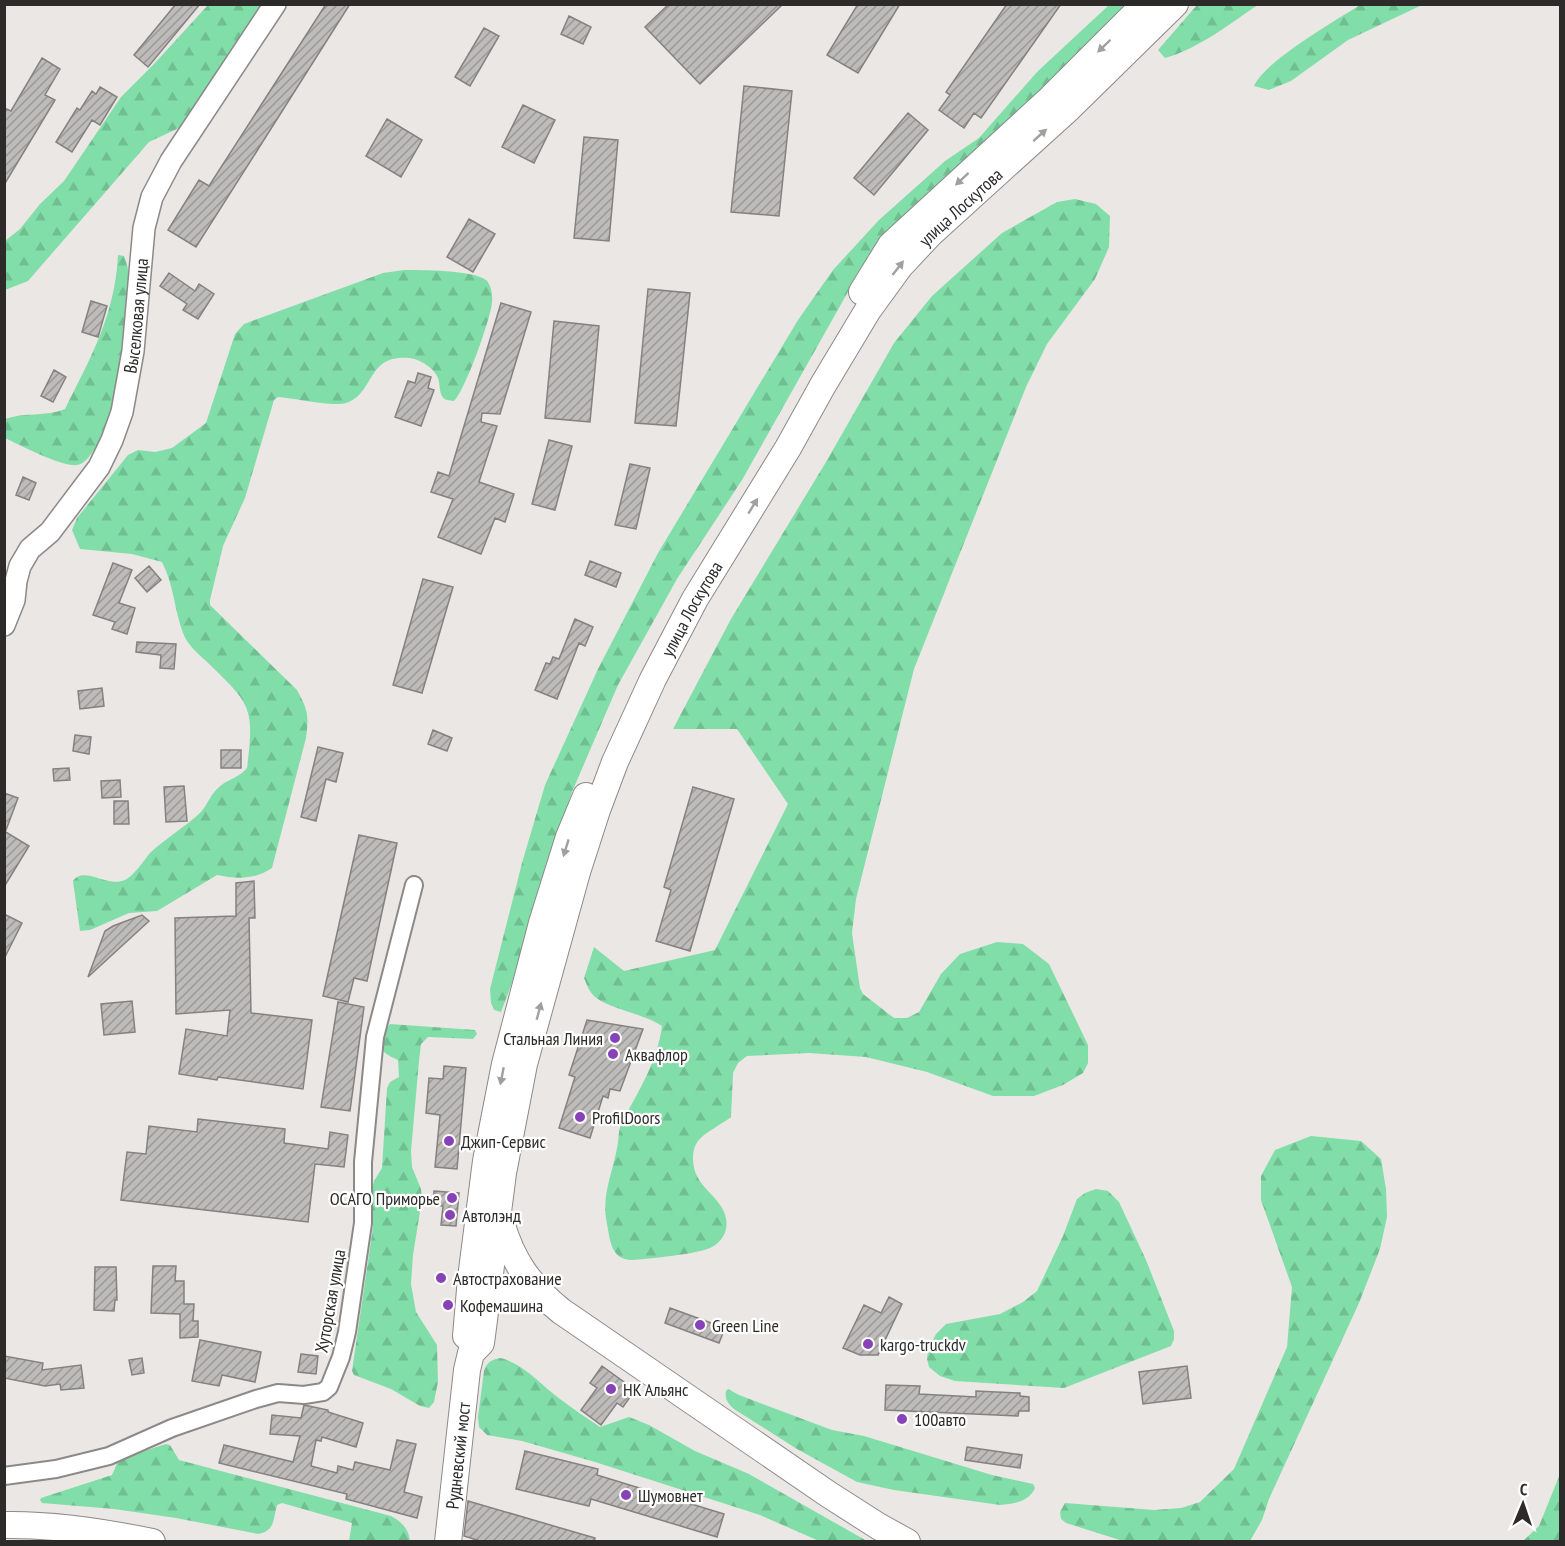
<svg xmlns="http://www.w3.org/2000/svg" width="1565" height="1546" font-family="'PT Sans Narrow',sans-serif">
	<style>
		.forest { fill: url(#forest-firs) }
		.building { fill: url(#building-hatch); stroke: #84817f; stroke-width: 1.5 }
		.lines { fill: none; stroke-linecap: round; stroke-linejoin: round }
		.minor-casing { stroke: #8d8988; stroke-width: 20 }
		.tertiary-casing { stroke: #8d8988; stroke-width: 24 }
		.primary-casing { stroke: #8d8988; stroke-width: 28 }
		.minor { stroke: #fff; stroke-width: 16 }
		.tertiary { stroke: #fff; stroke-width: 21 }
		.primary { stroke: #fff; stroke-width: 26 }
		.oneway { fill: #a0a09f }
		.poi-dot { fill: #8642b6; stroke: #fff; stroke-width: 2 }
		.labels { text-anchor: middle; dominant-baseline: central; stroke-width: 4.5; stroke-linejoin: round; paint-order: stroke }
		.street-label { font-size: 18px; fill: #2c2b2a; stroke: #fff }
		.poi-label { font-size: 18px; fill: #2c2b2a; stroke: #fff; text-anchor: start }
	</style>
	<defs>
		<pattern id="forest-firs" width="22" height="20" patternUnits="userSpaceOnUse" patternTransform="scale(1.5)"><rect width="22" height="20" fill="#82dea8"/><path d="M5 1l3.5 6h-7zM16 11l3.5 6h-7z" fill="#70bf91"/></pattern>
		<pattern id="building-hatch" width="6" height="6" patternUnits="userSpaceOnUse" patternTransform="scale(1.5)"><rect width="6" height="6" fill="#bebcb9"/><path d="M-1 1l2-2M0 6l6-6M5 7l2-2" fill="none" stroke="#9b9997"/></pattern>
	</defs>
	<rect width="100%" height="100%" fill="#ebe7e5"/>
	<path class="forest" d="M 208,5 L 261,5 L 181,127 L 149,142 L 28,281 L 5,290 L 5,241 L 20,229 L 40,204 L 64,181 L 121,97 L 154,64 Z
		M 1109,5 L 1128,5 L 1096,41 L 935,194 L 900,219 L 862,267 L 742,480 L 677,579 L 618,685 L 572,792 L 551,856 L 521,959 L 501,1012 L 494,1010 L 491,1003 L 490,989 L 522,863 L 545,785 L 598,669 L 658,553 L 798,320 L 833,270 L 879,220 L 945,161 L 979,138 L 1037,72 Z
		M 1197,5 L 1258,5 C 1229,24 1200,48 1165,58 L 1158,50 Z
		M 1360,5 L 1422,5 L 1348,40 L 1291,81 L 1269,90 L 1254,86 C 1265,61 1335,21 1360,5 Z
		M 1075,199 L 1096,204 L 1110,216 L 1109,247 L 1095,279 L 1047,344 L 1026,387 L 914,669 L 856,899 L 852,933 L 860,988 L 863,994 L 894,1018 L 907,1018 L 919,1012 L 941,974 L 960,954 L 997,942 L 1023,944 L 1049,964 L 1088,1045 L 1088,1063 L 1083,1073 L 1063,1085 L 1034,1096 L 993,1096 L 927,1072 L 866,1057 L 809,1053 L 747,1056 L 738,1063 L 733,1073 L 731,1117 C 722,1124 704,1133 698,1141 C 691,1150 692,1167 697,1176 C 703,1189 719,1199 724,1212 C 730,1226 725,1240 712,1247 C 700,1254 647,1259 632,1260 C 611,1260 610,1240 607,1224 C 601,1196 612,1175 617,1148 C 619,1140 618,1129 622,1122 C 639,1090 657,1063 662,1026 C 643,1013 607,1009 593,995 C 589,991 586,983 584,978 L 594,947 L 624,971 L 715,950 L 788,804 L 737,729 L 673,729 L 731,619 L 826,462 L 894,343 L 932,296 L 1002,233 L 1057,202 Z
		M 118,255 L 124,256 C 134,281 131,315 127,342 C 124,365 103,462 77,465 C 61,467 20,445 5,438 L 5,419 C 24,412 46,417 65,409 C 91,357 115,315 118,255 Z
		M 404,270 C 421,270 473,270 486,280 C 491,284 493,296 492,302 C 491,318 465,391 454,401 C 450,400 444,401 442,396 C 439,391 440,383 438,378 C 434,368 420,359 409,358 C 366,354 375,394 346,403 C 332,407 294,398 278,397 L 274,400 L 245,498 L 223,546 L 210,600 L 210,605 L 297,690 C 308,710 309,716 306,738 L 272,868 C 255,880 236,879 217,875 L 157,911 L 129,913 L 90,930 L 80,931 L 73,881 C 84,865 107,888 125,880 C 135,875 143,861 150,853 C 166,838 185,827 201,812 C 207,805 210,796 217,789 C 225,780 239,778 247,768 C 255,705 250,704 206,661 C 197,653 187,644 183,633 C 174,609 174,585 162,562 L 132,554 L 80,549 L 72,530 L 77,518 L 128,455 L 138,450 L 155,452 L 172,448 L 206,423 L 235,334 L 244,324 L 383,273 Z
		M 390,1024 L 475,1030 L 477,1034 L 473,1039 L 428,1037 L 421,1044 L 419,1061 L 411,1151 L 412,1167 L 421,1189 L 422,1199 L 413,1255 L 411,1284 L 416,1312 L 437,1345 L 438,1382 L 434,1402 L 429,1408 L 420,1406 L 391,1389 L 354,1375 L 352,1371 L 373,1227 L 372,1189 L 374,1181 L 382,1168 L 387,1088 L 390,1082 L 399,1077 L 398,1060 C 394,1058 387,1055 384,1052 C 378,1046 385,1029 390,1024 Z
		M 1311,1136 L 1361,1141 L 1381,1159 L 1386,1189 L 1387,1217 L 1380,1249 L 1359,1303 L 1269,1499 L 1262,1520 L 1250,1541 L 1123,1541 L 1066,1523 L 1061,1519 L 1060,1512 L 1065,1503 L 1154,1510 L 1181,1508 L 1200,1502 L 1234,1469 L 1287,1347 L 1292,1287 L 1261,1200 L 1261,1176 L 1275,1150 Z
		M 1096,1189 L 1108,1191 L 1119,1202 L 1146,1260 L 1174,1331 L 1174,1339 L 1171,1346 L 1064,1388 L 955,1381 L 940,1376 L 929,1367 L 927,1359 L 928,1350 L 936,1334 L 946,1324 L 1000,1314 L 1023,1302 L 1037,1291 L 1063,1236 L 1077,1199 L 1085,1193 Z
		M 501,1358 C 525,1365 541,1385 560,1399 C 573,1409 587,1418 600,1427 L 629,1417 L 649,1425 L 695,1451 L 749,1474 L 867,1541 L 819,1541 L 760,1515 L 595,1462 L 522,1441 L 487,1435 L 479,1427 L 478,1417 L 484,1371 C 487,1362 492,1359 501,1358 Z
		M 728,1389 L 739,1395 L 832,1430 L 864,1436 L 992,1475 L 1033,1484 L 1035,1488 C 1029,1502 1013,1504 1000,1505 L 894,1490 L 857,1482 L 797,1449 L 737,1411 C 730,1406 724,1400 726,1391 Z
		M 166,1444 L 170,1445 L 179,1460 L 391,1516 C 402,1522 409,1529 410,1542 L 349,1541 L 352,1523 L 282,1503 L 277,1505 C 273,1520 275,1531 258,1534 L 176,1518 L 114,1509 L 42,1503 L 40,1500 L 41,1498 L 112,1475 L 118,1461 L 122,1458 Z
		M 1560,1474 L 1560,1541 L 1523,1541 L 1539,1526 Z"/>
	<path class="building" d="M 176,4 L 200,4 L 148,67 L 134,55 Z
		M 326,4 L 350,4 L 196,247 L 168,230 L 199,180 L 209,186 Z
		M 669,4 L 783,4 L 700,84 L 645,27 Z
		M 858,4 L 900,4 L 858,73 L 827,55 Z
		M 1007,4 L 1061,4 L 981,118 L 974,113 L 964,128 L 939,110 L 950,95 L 946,92 Z
		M 569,16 L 591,27 L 583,44 L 561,34 Z
		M 484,28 L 499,36 L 470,86 L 455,77 Z
		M 42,58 L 60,69 L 45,95 L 55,100 L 4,185 L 4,108 L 11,111 Z
		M 744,86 L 792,91 L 779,216 L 731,212 Z
		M 100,87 L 117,97 L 100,125 L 92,120 L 72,152 L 56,142 L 77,108 L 80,110 L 92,91 L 96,94 Z
		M 523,105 L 555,120 L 534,163 L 502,147 Z
		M 908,113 L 928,130 L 874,195 L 854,178 Z
		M 387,119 L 422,140 L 401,177 L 366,156 Z
		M 584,137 L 618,140 L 609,241 L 574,238 Z
		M 469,219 L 495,234 L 473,272 L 447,257 Z
		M 169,273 L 195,291 L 199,284 L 214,294 L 198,319 L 183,310 L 187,304 L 160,286 Z
		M 648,289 L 690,293 L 676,426 L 635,423 Z
		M 91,301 L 107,306 L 98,337 L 82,332 Z
		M 501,303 L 531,312 L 500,414 L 482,413 L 481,422 L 497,426 L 479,482 L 514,494 L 505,522 L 495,518 L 481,554 L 438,537 L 453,499 L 431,492 L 438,472 L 449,476 Z
		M 554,321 L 599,326 L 590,422 L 545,418 Z
		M 54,370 L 66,377 L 53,402 L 41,396 Z
		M 418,373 L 431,377 L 428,388 L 434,390 L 421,426 L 395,417 L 408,381 L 415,383 Z
		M 549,440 L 572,446 L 555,510 L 532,504 Z
		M 630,464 L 650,468 L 636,529 L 615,525 Z
		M 23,477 L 36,483 L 29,500 L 16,495 Z
		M 590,561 L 621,573 L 616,587 L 585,575 Z
		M 113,563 L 132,570 L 119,603 L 135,608 L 127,634 L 112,629 L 115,622 L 93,615 Z
		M 149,566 L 161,580 L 147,592 L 135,578 Z
		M 423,579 L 453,587 L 422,693 L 393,685 Z
		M 575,619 L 593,627 L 585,646 L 579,643 L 557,699 L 535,690 L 546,663 L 550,664 L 553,657 L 559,659 Z
		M 137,642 L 176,644 L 174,669 L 160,668 L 161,655 L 136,652 Z
		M 102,688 L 104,706 L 80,709 L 78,691 Z
		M 433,730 L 452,738 L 447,751 L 428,744 Z
		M 75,735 L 91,737 L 89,754 L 73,751 Z
		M 318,747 L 343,753 L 336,782 L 326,779 L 316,821 L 301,817 Z
		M 221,750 L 241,750 L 241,768 L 221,768 Z
		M 69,768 L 70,780 L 54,781 L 53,769 Z
		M 120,780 L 121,797 L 102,798 L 101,781 Z
		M 184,786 L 187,821 L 166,822 L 164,787 Z
		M 693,787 L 734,799 L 690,951 L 656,941 L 671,890 L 664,887 Z
		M 4,793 L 18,798 L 6,830 L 4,830 Z
		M 114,801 L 128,801 L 129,824 L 114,824 Z
		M 4,831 L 29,846 L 4,887 Z
		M 359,835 L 397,843 L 367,981 L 354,978 L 348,1002 L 323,996 Z
		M 254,881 L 255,918 L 249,918 L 251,1013 L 312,1020 L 303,1089 L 218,1077 L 217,1080 L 179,1074 L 186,1029 L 227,1036 L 230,1010 L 176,1014 L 175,918 L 236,916 L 236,883 Z
		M 4,914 L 22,923 L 4,959 Z
		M 142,915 L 149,921 L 88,977 L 105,931 L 113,926 Z
		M 132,1001 L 135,1032 L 104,1035 L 101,1004 Z
		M 338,1002 L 364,1007 L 350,1111 L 321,1107 Z
		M 587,1020 L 643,1029 L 620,1091 L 610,1089 L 608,1098 L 603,1096 L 590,1138 L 559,1128 L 575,1077 L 569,1075 Z
		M 444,1066 L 466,1068 L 457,1169 L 435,1167 L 440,1115 L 426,1113 L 429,1078 L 443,1079 Z
		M 198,1119 L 285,1129 L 284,1143 L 328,1149 L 330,1132 L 348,1135 L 344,1167 L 315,1164 L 308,1222 L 121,1200 L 127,1152 L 146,1154 L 149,1126 L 197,1132 Z
		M 434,1191 L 459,1193 L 456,1226 L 441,1225 L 443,1206 L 433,1205 Z
		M 153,1266 L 176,1266 L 175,1281 L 184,1281 L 184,1304 L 194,1304 L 193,1321 L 198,1321 L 198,1337 L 180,1338 L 180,1314 L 151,1313 Z
		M 95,1267 L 116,1267 L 117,1300 L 115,1300 L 114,1311 L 94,1310 Z
		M 889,1297 L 902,1304 L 878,1355 L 860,1355 L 843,1348 L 864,1305 L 881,1313 Z
		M 670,1308 L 725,1328 L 719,1343 L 665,1323 Z
		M 200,1340 L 261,1352 L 255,1382 L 222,1375 L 219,1386 L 192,1381 Z
		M 301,1354 L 318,1356 L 316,1374 L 298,1372 Z
		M 4,1356 L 43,1363 L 42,1370 L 81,1365 L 84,1388 L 61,1390 L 60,1384 L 45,1386 L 4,1378 Z
		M 142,1358 L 144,1373 L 132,1375 L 129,1360 Z
		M 602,1366 L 635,1390 L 623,1407 L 617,1403 L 601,1425 L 581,1410 L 597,1388 L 590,1383 Z
		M 1187,1366 L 1191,1398 L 1143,1404 L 1139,1372 Z
		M 886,1385 L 920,1386 L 919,1394 L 976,1397 L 976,1391 L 1020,1393 L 1020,1396 L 1029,1397 L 1029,1411 L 1019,1411 L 1018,1416 L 885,1410 Z
		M 304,1405 L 328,1410 L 328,1412 L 363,1423 L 356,1447 L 322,1437 L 321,1441 L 316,1440 L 311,1466 L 337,1473 L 338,1466 L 353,1470 L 355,1462 L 390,1470 L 397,1440 L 416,1444 L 404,1492 L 422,1497 L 417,1518 L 346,1499 L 347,1494 L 219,1463 L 224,1445 L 293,1462 L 300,1436 L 270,1434 L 272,1415 L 301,1418 Z
		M 967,1447 L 1022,1455 L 1020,1468 L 965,1460 Z
		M 525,1451 L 598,1469 L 597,1475 L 724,1514 L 717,1537 L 591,1499 L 589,1506 L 516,1489 Z
		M 468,1501 L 595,1538 L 594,1542 L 483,1542 L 464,1536 Z"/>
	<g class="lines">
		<defs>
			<path id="minor" d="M 4,1476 L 56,1469 L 109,1456 L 172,1428 L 256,1399 L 278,1393 L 304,1395 L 323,1392 L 329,1387 L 341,1357 L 347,1332 L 363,1223 L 363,1162 L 375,1037 L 414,885"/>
			<g id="tertiary">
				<path id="s1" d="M 4,625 L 14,600 L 16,581 L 20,566 L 30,549 L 50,532 L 99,467 L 112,440 L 122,412 L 133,351 L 144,228 L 152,197 L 171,161 L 275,4"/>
			</g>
			<g id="primary">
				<path d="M 862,292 L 891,245 L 1051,98 L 1145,4"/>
				<path d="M 501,1222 C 512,1261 530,1286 561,1311 L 828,1494 L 878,1526 L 907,1542"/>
				<path d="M 472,1287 L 489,1287 L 548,1301"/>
				<path d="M 466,1336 L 471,1278 L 486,1161 L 505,1064 L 542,923 L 569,837 L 586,796"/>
				<path d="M 4,1525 C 54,1524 104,1532 152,1542"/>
				<path id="s2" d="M 448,1542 L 467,1370 L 471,1353 L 481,1343 L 503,1173 L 524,1064 L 577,872 L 597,810 L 615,762 L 653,679 L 695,599 L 788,448 L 823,385 L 868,310 L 900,266 L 931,233 L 1069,108 L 1175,4"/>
			</g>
		</defs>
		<use href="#minor" class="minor-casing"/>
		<use href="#tertiary" class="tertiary-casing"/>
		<use href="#primary" class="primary-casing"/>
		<use href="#minor" class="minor"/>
		<use href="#tertiary" class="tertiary"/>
		<use href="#primary" class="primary"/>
	</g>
	<defs><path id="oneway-solid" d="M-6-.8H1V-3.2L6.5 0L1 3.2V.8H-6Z" transform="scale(1.5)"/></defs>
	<g class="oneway">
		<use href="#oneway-solid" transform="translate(1104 46) rotate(136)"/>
		<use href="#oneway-solid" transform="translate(1040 135) rotate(-42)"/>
		<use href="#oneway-solid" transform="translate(962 179) rotate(137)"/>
		<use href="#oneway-solid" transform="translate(898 268) rotate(-52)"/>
		<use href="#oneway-solid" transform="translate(753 506) rotate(-59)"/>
		<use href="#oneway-solid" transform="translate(566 848) rotate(107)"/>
		<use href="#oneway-solid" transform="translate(539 1011) rotate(-75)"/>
		<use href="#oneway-solid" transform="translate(502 1076) rotate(101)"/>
	</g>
	<g class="poi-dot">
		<circle cx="615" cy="1038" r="6"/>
		<circle cx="613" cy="1054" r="6"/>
		<circle cx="580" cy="1117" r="6"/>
		<circle cx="449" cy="1141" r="6"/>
		<circle cx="452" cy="1198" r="6"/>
		<circle cx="450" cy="1215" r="6"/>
		<circle cx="441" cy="1278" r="6"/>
		<circle cx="448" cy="1305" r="6"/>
		<circle cx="700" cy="1325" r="6"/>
		<circle cx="868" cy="1344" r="6"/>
		<circle cx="611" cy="1389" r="6"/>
		<circle cx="902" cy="1419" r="6"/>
		<circle cx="626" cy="1495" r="6"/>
	</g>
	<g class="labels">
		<g class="street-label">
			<text stroke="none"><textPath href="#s2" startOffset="1460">улица Лоскутова</textPath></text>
			<text stroke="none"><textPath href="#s1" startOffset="346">Выселковая улица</textPath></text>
			<text stroke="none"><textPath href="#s2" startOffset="974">улица Лоскутова</textPath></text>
			<text transform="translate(330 1301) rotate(-80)">Хуторская улица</text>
			<text stroke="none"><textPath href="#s2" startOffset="87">Рудневский мост</textPath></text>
		</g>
		<g class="poi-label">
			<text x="603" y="1038" text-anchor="end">Стальная Линия</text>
			<text x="625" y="1054">Аквафлор</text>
			<text x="592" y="1117">ProfilDoors</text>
			<text x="461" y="1141">Джип-Сервис</text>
			<text x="440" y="1198" text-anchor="end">ОСАГО Приморье</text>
			<text x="462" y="1215">Автолэнд</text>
			<text x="453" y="1278">Автострахование</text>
			<text x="460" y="1305">Кофемашина</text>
			<text x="712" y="1325">Green Line</text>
			<text x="880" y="1344">kargo-truckdv</text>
			<text x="623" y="1389">НК Альянс</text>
			<text x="914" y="1419">100авто</text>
			<text x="638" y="1495">Шумовнет</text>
		</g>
	</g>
	<rect width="1565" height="1546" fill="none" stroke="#2c2b2a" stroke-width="12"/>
	<g transform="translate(1523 1504) rotate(2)" stroke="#ffffff" stroke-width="4.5" paint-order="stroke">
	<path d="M0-4.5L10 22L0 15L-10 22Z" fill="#2c2b2a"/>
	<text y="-9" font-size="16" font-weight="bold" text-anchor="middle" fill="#2c2b2a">С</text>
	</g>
</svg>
